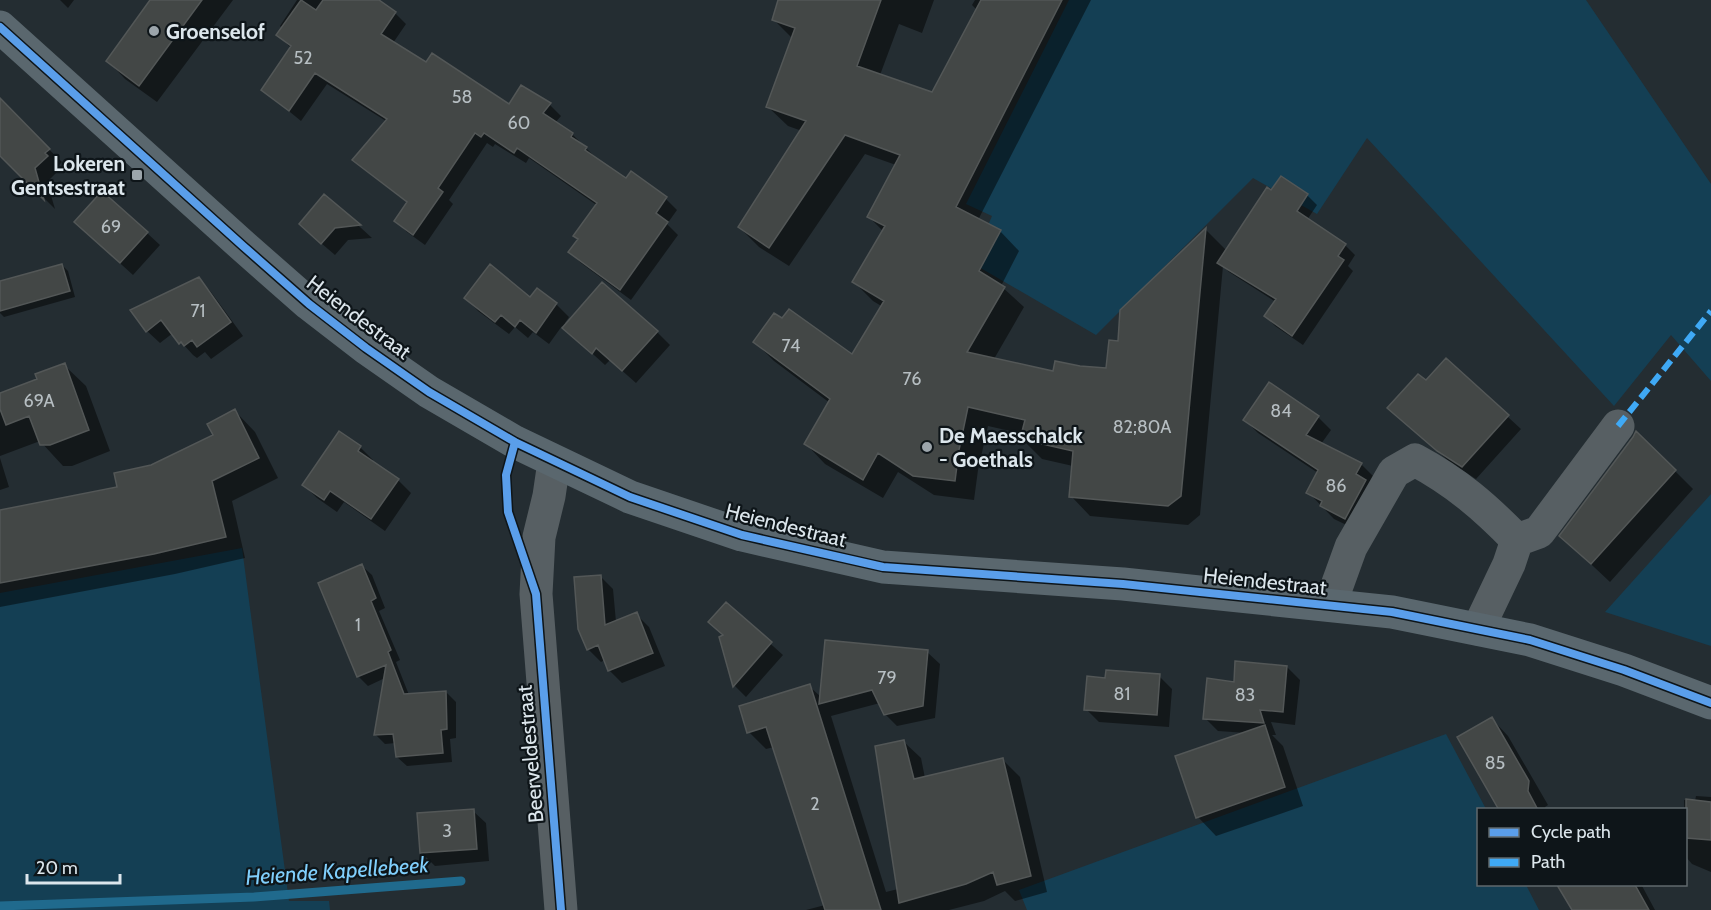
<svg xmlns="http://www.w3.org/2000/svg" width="1711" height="910" font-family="Cabin,sans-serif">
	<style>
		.green { fill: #143f54 }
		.shadow { fill: #0007 }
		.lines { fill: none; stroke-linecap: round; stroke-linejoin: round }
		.stream { stroke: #206a8d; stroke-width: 9 }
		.building { fill: #434746; stroke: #535757; stroke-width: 1.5 }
		.minor { stroke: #575f63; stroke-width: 33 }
		.major { stroke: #5a676e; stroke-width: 33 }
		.quiet { stroke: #3fa9f5; stroke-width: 6; stroke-dasharray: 12 6; stroke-linecap: butt }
		.cycleway-casing { stroke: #0e1519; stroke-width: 11 }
		.cycleway { stroke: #5a9eea; stroke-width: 8 }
		.poi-dot { fill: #9ca5ab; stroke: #0e1519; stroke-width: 2 }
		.labels { text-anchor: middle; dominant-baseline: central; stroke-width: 4.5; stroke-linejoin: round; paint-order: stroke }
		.number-label { font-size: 18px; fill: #b6bec2 }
		.poi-label { font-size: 21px; font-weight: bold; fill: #dce6ec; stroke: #0e1519; text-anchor: start }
		.street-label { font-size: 21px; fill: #dce6ec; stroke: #0e1519 }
		.water-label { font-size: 22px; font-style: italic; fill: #80cffc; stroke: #0e1519 }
	</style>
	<rect width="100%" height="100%" fill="#242d32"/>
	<path class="green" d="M 1069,0 L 1586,0 L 1711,184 L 1711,381 L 1671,335 L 1614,406 L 1367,138 L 1317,214 L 1253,178 L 1096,335 L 972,263 L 992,216 L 966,204 Z
		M 1711,494 L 1711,646 L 1605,612 Z
		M 242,548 L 289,901 L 329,901 L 330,910 L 0,910 L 0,593 Z
		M 1446,734 L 1486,809 L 1478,810 L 1478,884 L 1526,885 L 1539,910 L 1027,910 L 1019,890 Z"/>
	<path class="shadow" d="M 60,0 L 74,0 L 68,8 Z
		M 152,0 L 233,0 L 157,102 L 125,79 L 108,61 Z
		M 297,0 L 376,0 L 395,13 L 406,24 L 393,43 L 427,64 L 509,106 L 550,105 L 561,116 L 555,123 L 572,134 L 598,160 L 626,180 L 631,173 L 666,199 L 677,210 L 667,224 L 678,235 L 631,300 L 581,263 L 570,252 L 579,240 L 598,206 L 529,158 L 526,163 L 495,144 L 493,147 L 487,143 L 449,200 L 453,204 L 425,245 L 407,232 L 396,221 L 408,203 L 366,171 L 354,160 L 386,121 L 327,84 L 301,121 L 263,90 L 291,48 L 278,35 L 282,28 L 280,26 Z
		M 780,0 L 934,0 L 922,33 L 899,24 L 880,75 L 933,94 L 977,10 L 972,5 L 975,0 L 1091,0 L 978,220 L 1000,231 L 1019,251 L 1001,286 L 1024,307 L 994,359 L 1054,372 L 1080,368 L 1108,369 L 1119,342 L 1206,230 L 1225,249 L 1224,255 L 1272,192 L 1307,195 L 1317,205 L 1307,220 L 1345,245 L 1355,255 L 1348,266 L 1353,271 L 1303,345 L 1275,326 L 1266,316 L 1276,302 L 1229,272 L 1223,266 L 1200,515 L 1188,525 L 1090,516 L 1071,496 L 1073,466 L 1042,459 L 1022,439 L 1023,434 L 988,426 L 978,470 L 974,500 L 934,495 L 898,472 L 883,498 L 825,464 L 806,444 L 830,403 L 774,361 L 754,341 L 852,356 L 883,307 L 873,301 L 853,281 L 884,232 L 869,217 L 896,165 L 865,154 L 789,266 L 759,247 L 739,227 L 802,131 L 788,126 L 768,107 L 793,39 L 773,19 Z
		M 0,102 L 62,162 L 57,167 L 59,170 L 47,182 L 55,209 L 0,154 Z
		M 324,196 L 360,227 L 372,238 L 348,240 L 335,255 L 314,237 Z
		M 147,233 L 160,245 L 133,275 L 89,235 Z
		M 62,265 L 68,271 L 75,297 L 4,317 L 0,313 L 0,283 Z
		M 199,279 L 211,292 L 243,336 L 211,359 L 205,352 L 197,358 L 193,355 L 173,333 L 160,343 L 147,331 Z
		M 537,290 L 556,304 L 569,317 L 565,323 L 567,324 L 657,332 L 670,345 L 636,383 L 610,360 L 605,365 L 562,326 L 549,344 L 533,332 L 528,338 L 515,327 L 509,334 L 478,311 L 466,298 L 530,299 Z
		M 1446,360 L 1521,429 L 1476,479 L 1451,463 L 1402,420 L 1426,382 Z
		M 64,365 L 86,386 L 110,451 L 72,466 L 63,466 L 40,441 L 0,456 L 0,394 L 39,380 Z
		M 235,411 L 255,432 L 278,478 L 232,501 L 245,558 L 175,574 L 0,607 L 0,511 L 119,488 L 151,466 L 215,436 Z
		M 1318,417 L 1331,430 L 1321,444 L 1361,464 L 1374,477 L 1359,531 L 1334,519 L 1308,492 L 1318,473 L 1258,433 L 1245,420 Z
		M 340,433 L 360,447 L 373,460 L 372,462 L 398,480 L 411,493 L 385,531 L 344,502 L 337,512 L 317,498 L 304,485 Z
		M 0,458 L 9,487 L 0,490 Z
		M 1675,471 L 1693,489 L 1610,582 L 1561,536 Z
		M 362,566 L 372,575 L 385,608 L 379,611 L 400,660 L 396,662 L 409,695 L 446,692 L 456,702 L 456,738 L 450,739 L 452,762 L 407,766 L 397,757 L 396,743 L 385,744 L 375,734 L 385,678 L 368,686 L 358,676 Z
		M 600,576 L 613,589 L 616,622 L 636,614 L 649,627 L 665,666 L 622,683 L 609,670 L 605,660 L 601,662 L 588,649 Z
		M 726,604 L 783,655 L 746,697 L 735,686 L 720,638 L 725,636 Z
		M 927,652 L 940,664 L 935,718 L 897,726 L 885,714 L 880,703 L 831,716 L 886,892 L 898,889 L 904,742 L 921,758 L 925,778 L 1003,760 L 1020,777 L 1047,892 L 1015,901 L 1005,891 L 984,901 L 949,910 L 806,910 L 825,905 L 774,747 L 766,749 L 749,732 L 809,686 L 821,697 Z
		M 1287,667 L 1300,680 L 1295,725 L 1271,722 L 1276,735 L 1272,735 L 1283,746 L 1303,806 L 1216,836 L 1198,817 L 1247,733 L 1218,731 L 1205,718 L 1235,684 Z
		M 1159,676 L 1172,689 L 1169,727 L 1099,722 L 1086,709 L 1107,679 Z
		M 1492,719 L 1508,736 L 1548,805 L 1545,807 L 1546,810 L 1502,810 Z
		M 1696,796 L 1711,797 L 1711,872 L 1692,864 L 1686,857 L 1684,800 L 1695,801 Z
		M 473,811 L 486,823 L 489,861 L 435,866 L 422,853 Z
		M 1559,884 L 1641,884 L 1655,910 L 1573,910 Z"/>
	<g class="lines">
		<path class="stream" d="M 0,906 L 254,897 L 461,881"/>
	</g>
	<path class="building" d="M 150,0 L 202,0 L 139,86 L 106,61 Z
		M 301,0 L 316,10 L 323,0 L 379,0 L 396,12 L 381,34 L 426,62 L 432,53 L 509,104 L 521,85 L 551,103 L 543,113 L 573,133 L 571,137 L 587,147 L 585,150 L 626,178 L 631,171 L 667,197 L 656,213 L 668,222 L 620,290 L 568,252 L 578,239 L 573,236 L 597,203 L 517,148 L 514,153 L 484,133 L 481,137 L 475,133 L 438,188 L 443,192 L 413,235 L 394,221 L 407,202 L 352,160 L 387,119 L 315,73 L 289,111 L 261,90 L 291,46 L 276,35 Z
		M 778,0 L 881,0 L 857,66 L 932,92 L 981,0 L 1062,0 L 956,207 L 1001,230 L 979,271 L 1005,287 L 967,352 L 1053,371 L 1055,361 L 1080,366 L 1106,368 L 1109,340 L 1118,341 L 1120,310 L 1206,228 L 1181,496 L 1168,506 L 1069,497 L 1073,451 L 1020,439 L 1025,420 L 968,407 L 959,450 L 955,481 L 913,476 L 878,453 L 863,480 L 804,444 L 830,399 L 753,342 L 774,313 L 782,318 L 789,309 L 852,354 L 884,301 L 852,282 L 885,226 L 867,217 L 900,155 L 845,135 L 769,248 L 738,227 L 806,121 L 766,107 L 795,28 L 772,20 Z
		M 0,98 L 50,149 L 45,153 L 48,156 L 35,168 L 44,200 L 0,156 Z
		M 1281,176 L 1308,194 L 1297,211 L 1346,244 L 1338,256 L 1344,260 L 1292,336 L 1264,316 L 1276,299 L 1217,263 L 1267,187 L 1271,190 Z
		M 102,191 L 148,232 L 120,263 L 74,222 Z
		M 324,194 L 361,225 L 335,228 L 321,244 L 299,224 Z
		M 62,264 L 70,291 L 0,311 L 0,281 Z
		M 490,264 L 530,297 L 537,288 L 557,303 L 536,333 L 520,320 L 515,327 L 501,315 L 495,322 L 464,298 Z
		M 199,277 L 231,322 L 197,347 L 192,340 L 184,346 L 181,342 L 179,344 L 161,320 L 146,332 L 130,310 Z
		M 602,282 L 658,331 L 622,371 L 596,348 L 592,354 L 562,328 Z
		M 1446,358 L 1509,415 L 1462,467 L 1437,451 L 1387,408 L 1418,374 L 1426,380 Z
		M 65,363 L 89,430 L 50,445 L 40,445 L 29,416 L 6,425 L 0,409 L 0,393 L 37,379 L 35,374 Z
		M 1269,382 L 1319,416 L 1306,435 L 1362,463 L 1356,474 L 1366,480 L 1345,519 L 1320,506 L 1322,501 L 1306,493 L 1318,470 L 1243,420 Z
		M 235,409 L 259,458 L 212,481 L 226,537 L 154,554 L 0,583 L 0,510 L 117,487 L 114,473 L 151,465 L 213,435 L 207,424 Z
		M 339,431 L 361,446 L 358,451 L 399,479 L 371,519 L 330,491 L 324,500 L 302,485 Z
		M 1636,431 L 1676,470 L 1591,564 L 1559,536 L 1633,437 Z
		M 362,564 L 376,598 L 371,601 L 391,650 L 388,652 L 404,694 L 446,691 L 447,729 L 441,730 L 443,753 L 396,757 L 393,734 L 374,735 L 386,665 L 357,677 L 318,583 Z
		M 601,575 L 605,625 L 637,612 L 653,653 L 608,671 L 598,645 L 587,650 L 578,629 L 574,577 Z
		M 726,602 L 772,642 L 733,687 L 719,637 L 723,635 L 708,622 Z
		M 825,640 L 928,650 L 923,706 L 884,715 L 872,690 L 819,704 Z
		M 1235,661 L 1287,666 L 1283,712 L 1260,710 L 1264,723 L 1203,719 L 1207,678 L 1234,682 Z
		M 1106,670 L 1160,674 L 1157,715 L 1084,710 L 1087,676 L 1105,678 Z
		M 810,684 L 881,910 L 825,910 L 766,727 L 747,733 L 739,706 Z
		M 1492,717 L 1529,781 L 1528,791 L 1538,810 L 1499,810 L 1457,737 Z
		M 1265,725 L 1285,787 L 1196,818 L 1175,756 Z
		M 904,740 L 914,779 L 1003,758 L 1031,876 L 997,885 L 993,872 L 966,884 L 899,903 L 875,746 Z
		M 1686,799 L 1711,802 L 1711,840 L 1686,838 Z
		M 474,809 L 477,849 L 420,853 L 417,813 Z
		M 1557,885 L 1635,885 L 1649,910 L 1572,910 Z"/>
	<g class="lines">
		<path class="minor" d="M 554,462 L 549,496 L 539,537 L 536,594 L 561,910
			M 1517,540 L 1539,532 L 1618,426
			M 1330,605 L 1351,547 L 1394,472 L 1415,460 C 1456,482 1485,507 1517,540 L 1509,564 L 1478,629"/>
		<path class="major" d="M 0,27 L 243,246 L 309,304 L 366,348 L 429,392 L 515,442 L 630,497 L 742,535 L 883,567 L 1123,584 L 1392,612 L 1530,640 L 1624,670 L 1711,703"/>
		<path class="quiet" d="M 1618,426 L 1711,311"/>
		<defs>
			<path id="cycleway" d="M 0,27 L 243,246 L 309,304 L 366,348 L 429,392 L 515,442 L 630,497 L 742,535 L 883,567 L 1123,584 L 1392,612 L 1530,640 L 1624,670 L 1711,703
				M 515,442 L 506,475 L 508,512 L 536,594 L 561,910"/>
		</defs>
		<use href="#cycleway" class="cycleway-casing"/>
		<use href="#cycleway" class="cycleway"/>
	</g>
	<g class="poi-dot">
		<circle cx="154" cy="31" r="6"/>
		<rect x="131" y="169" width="12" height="12" rx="3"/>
		<circle cx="927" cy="447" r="6"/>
	</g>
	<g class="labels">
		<g class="number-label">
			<text x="303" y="58">52</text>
			<text x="462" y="97">58</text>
			<text x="519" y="123">60</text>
			<text x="111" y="227">69</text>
			<text x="198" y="311">71</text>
			<text x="791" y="346">74</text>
			<text x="912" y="379">76</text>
			<text x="39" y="401">69A</text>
			<text x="1281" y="411">84</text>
			<text x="1142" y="427">82;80A</text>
			<text x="1336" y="486">86</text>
			<text x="358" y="625">1</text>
			<text x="887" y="678">79</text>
			<text x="1122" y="694">81</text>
			<text x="1245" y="695">83</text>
			<text x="1495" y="763">85</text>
			<text x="815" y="804">2</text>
			<text x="447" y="831">3</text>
		</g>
		<g class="poi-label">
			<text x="166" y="31">Groenselof</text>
			<text x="125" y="163" text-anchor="end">Lokeren<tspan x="125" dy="24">Gentsestraat</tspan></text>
			<text x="939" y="435">De Maesschalck<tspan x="939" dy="24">- Goethals</tspan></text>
		</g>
		<g class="street-label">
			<text transform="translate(359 317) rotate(37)">Heiendestraat</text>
			<text transform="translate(786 525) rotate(14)">Heiendestraat</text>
			<text transform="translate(1265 581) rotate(6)">Heiendestraat</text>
			<text transform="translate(530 754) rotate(-95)">Beerveldestraat</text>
		</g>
		<g class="water-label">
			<text transform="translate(337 871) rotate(-4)">Heiende Kapellebeek</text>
		</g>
	</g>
	<rect x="1477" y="808" width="210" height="78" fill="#0e1519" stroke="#60696d" stroke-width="1.5"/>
	<rect x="1489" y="828" width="30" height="9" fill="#5a9eea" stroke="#60696d" stroke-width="1.5"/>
	<text x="1531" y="838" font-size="18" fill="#dce6ec">Cycle path</text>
	<rect x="1489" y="858" width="30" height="9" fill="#3fa9f5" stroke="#60696d" stroke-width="1.5"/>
	<text x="1531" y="868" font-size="18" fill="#dce6ec">Path</text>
	<path d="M27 874v9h93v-9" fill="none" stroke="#dce6ec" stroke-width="3"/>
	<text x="36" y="874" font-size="18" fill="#dce6ec" stroke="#0e1519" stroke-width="4.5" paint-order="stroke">20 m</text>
</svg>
